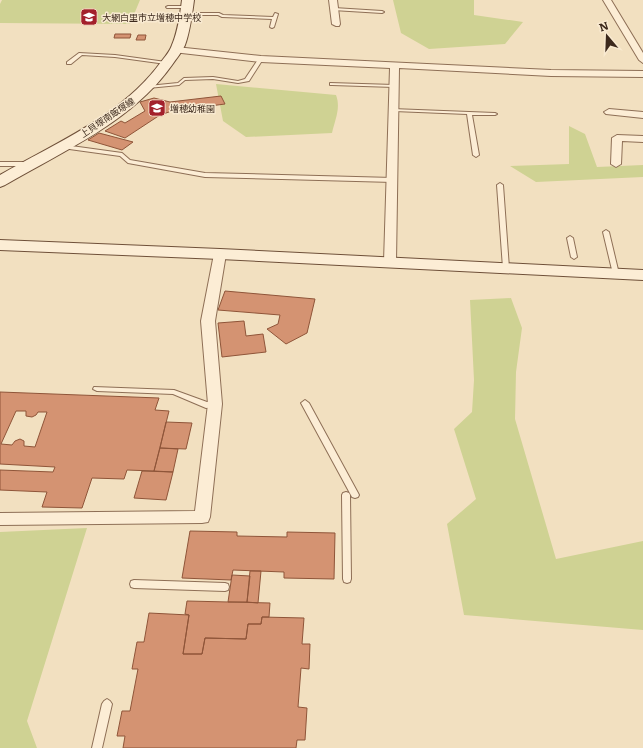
<svg xmlns="http://www.w3.org/2000/svg" width="643" height="748" font-family="Literata,'Noto Sans JP',serif">
	<style>
		.green { fill: #cfd293 }
		.building { fill: #d49372; stroke: #8f5539; fill-rule: evenodd }
		.lines { fill: none; stroke-linecap: round; stroke-linejoin: round }
		.lane-casing { stroke: #8e6f56; stroke-width: 2 }
		.street-casing { stroke: #8e6f56; stroke-width: 2 }
		.secondary-casing { stroke: #6f5039; stroke-width: 2 }
		.lane { fill: #fcedd5; fill-rule: evenodd }
		.street { fill: #fcedd5; fill-rule: evenodd }
		.secondary { fill: #fcedd5; fill-rule: evenodd }
		.labels { text-anchor: middle; dominant-baseline: central; stroke-width: 3; stroke-linejoin: round; paint-order: stroke }
		.far-poi-label { font-size: 9px; fill: #3c291c; stroke: #f9ead1; text-anchor: start }
		.far-street-label { font-size: 9px; fill: #3c291c; stroke: #f9ead1 }
	</style>
	<rect width="100%" height="100%" fill="#f2e0c0"/>
	<path class="green" d="M 2,0 L 140,0 L 130,24 L 0,23 L 0,4 Z
		M 393,0 L 474,0 L 474,15 L 523,22 L 505,44 L 429,49 L 401,33 Z
		M 216,84 L 336,95 C 341,108 335,120 332,133 L 246,137 L 223,121 Z
		M 569,126 L 585,134 L 597,167 L 643,165 L 643,177 L 536,182 L 510,166 L 569,164 Z
		M 511,298 L 522,328 L 516,372 L 515,419 L 556,559 L 643,541 L 643,630 L 464,615 L 447,524 L 476,499 L 454,429 L 472,412 L 474,380 L 470,300 Z
		M 87,528 L 27,721 L 37,748 L 0,748 L 0,532 Z"/>
	<path class="building" d="M 115,34 L 131,34 L 130,38 L 114,38 Z
		M 138,35 L 146,35 L 145,40 L 136,40 Z
		M 221,96 L 225,104 L 172,111 L 160,115 L 125,138 L 105,131 L 121,121 L 125,123 L 145,111 L 140,102 L 154,98 L 170,102 Z
		M 99,133 L 133,142 L 122,150 L 88,140 Z
		M 225,291 L 315,299 L 307,333 L 286,344 L 267,329 L 278,324 L 280,315 L 218,310 Z
		M 244,321 L 246,336 L 263,334 L 266,352 L 222,357 L 218,323 Z
		M 0,392 L 159,398 L 155,410 L 169,411 L 154,471 L 127,470 L 124,479 L 92,478 L 82,508 L 42,507 L 47,492 L 0,490 L 0,470 L 53,472 L 55,467 L 0,464 ZM 16,411 L 26,411 L 26,416 L 32,417 L 36,415 L 38,412 L 47,412 L 35,447 L 24,446 L 24,441 L 20,439 L 15,441 L 12,445 L 1,444 Z
		M 166,422 L 192,423 L 186,449 L 160,448 Z
		M 160,448 L 178,449 L 173,472 L 154,471 Z
		M 142,471 L 173,472 L 166,500 L 134,498 Z
		M 190,531 L 237,532 L 237,536 L 287,537 L 287,532 L 335,533 L 334,579 L 284,578 L 284,572 L 233,570 L 231,580 L 182,578 Z
		M 250,571 L 261,571 L 258,603 L 247,602 Z
		M 232,575 L 250,576 L 247,602 L 228,602 Z
		M 187,601 L 270,603 L 269,617 L 262,617 L 261,624 L 248,624 L 246,639 L 205,638 L 202,654 L 183,654 L 189,615 L 185,614 Z
		M 149,613 L 189,615 L 183,654 L 202,654 L 205,638 L 246,639 L 248,624 L 261,624 L 262,617 L 304,618 L 302,644 L 310,644 L 309,669 L 301,668 L 298,707 L 307,708 L 305,740 L 297,740 L 296,748 L 123,748 L 125,736 L 117,736 L 122,711 L 130,711 L 138,669 L 132,669 L 137,642 L 144,642 Z"/>
	<g class="lines">
		<defs>
			<path id="lane" d="M 168,6 L 187,6 L 189,7 L 187,8 L 167,8 L 166,7 Z
				M 334,8 L 382,11 L 384,12 L 382,13 L 333,10 L 333,8 Z
				M 185,13 L 219,13 L 223,15 L 273,17 L 275,13 L 278,14 L 274,27 L 272,28 L 270,27 L 272,19 L 222,17 L 218,15 L 184,15 L 183,14 Z
				M 79,53 L 115,55 L 166,62 L 168,63 L 166,64 L 115,57 L 82,55 L 71,64 L 67,64 L 67,62 Z
				M 259,58 L 263,59 L 249,81 L 238,83 L 213,79 L 185,80 L 179,85 L 148,88 L 146,87 L 148,86 L 178,83 L 184,78 L 213,77 L 238,81 L 245,79 Z
				M 330,83 L 394,85 L 396,86 L 394,87 L 332,85 L 330,85 Z
				M 392,109 L 495,113 L 497,114 L 495,115 L 472,115 L 479,155 L 476,157 L 473,155 L 467,114 L 394,111 L 392,110 Z
				M 64,145 L 122,153 L 130,160 L 205,173 L 393,178 L 396,180 L 393,182 L 205,177 L 128,163 L 120,156 L 62,148 L 62,146 Z
				M 0,162 L 29,162 L 32,164 L 29,166 L 0,166 Z
				M 500,183 L 503,185 L 509,268 L 506,270 L 503,268 L 497,185 Z
				M 606,230 L 609,232 L 619,274 L 616,276 L 613,274 L 603,232 Z
				M 570,236 L 573,238 L 577,257 L 574,259 L 571,257 L 567,238 Z
				M 94,387 L 174,390 L 207,402 L 215,401 L 219,404 L 215,407 L 206,408 L 173,394 L 97,391 L 93,389 Z
				M 305,400 L 309,403 L 358,493 L 359,495 L 358,497 L 355,498 L 352,497 L 301,403 Z
				M 346,492 L 349,493 L 350,495 L 351,579 L 350,582 L 347,583 L 344,582 L 343,579 L 342,495 L 343,493 Z
				M 134,580 L 225,583 L 228,584 L 229,587 L 228,590 L 225,591 L 134,588 L 131,587 L 130,584 L 131,581 Z
				M 107,699 L 110,701 L 112,704 L 102,748 L 92,748 L 102,704 L 104,701 Z"/>
			<path id="street" d="M 329,0 L 337,0 L 340,24 L 339,26 L 336,26 L 332,24 Z
				M 603,0 L 611,0 L 643,53 L 643,63 L 639,60 Z
				M 176,47 L 261,56 L 551,70 L 643,71 L 643,77 L 551,76 L 399,68 L 396,262 L 394,265 L 386,265 L 384,262 L 390,68 L 261,62 L 173,52 L 172,50 L 173,48 Z
				M 609,109 L 643,112 L 643,118 L 606,114 L 604,112 Z
				M 617,135 L 643,136 L 643,142 L 622,141 L 621,164 L 616,167 L 611,164 L 612,138 Z
				M 220,250 L 224,251 L 226,254 L 215,321 L 222,404 L 210,517 L 208,522 L 202,523 L 0,525 L 0,513 L 195,511 L 208,404 L 201,321 L 214,254 L 216,251 Z"/>
			<path id="secondary" d="M 182,0 L 194,0 C 192,15 190,31 185,45 C 182,52 176,59 172,65 C 132,122 63,151 5,185 L 0,187 L 0,175 C 55,143 122,116 161,62 C 165,57 170,51 172,45 C 178,31 180,15 182,0 Z
				M 0,240 L 220,249 L 643,270 L 643,280 L 220,259 L 0,250 Z"/>
		</defs>
		<use href="#lane" class="lane-casing"/>
		<use href="#street" class="street-casing"/>
		<use href="#secondary" class="secondary-casing"/>
		<use href="#lane" class="lane"/>
		<use href="#street" class="street"/>
		<use href="#secondary" class="secondary"/>
	</g>
	<defs>
		<symbol id="school-square" viewBox="-11 -11 22 22"><rect x="-9" y="-9" width="18" height="18" rx="4" fill="#a3202b" stroke="#f9ead1"/><path d="M0-5L7-2L0 1L-7-2ZM-4 1L0 2.5L4 1V4Q0 6-4 4Z" fill="#fff"/></symbol>
	</defs>
	<g fill-rule="evenodd">
		<use href="#school-square" x="79" y="7" width="20" height="20"/>
		<use href="#school-square" x="147" y="98" width="20" height="20"/>
	</g>
	<g class="labels">
		<g class="far-poi-label">
			<text x="102" y="17">大網白里市立増穂中学校</text>
			<text x="170" y="108">増穂幼稚園</text>
		</g>
		<g class="far-street-label">
			<text transform="translate(107 117) rotate(-34)">上貝塚南飯塚線</text>
		</g>
	</g>
	<g transform="translate(607 36) rotate(341)" stroke="#f9ead1" stroke-width="3" paint-order="stroke">
	<path d="M0-3L7 15L0 10L-7 15Z" fill="#3c291c"/>
	<text y="-6" font-size="11" font-weight="bold" text-anchor="middle" fill="#3c291c">N</text>
	</g>
</svg>
